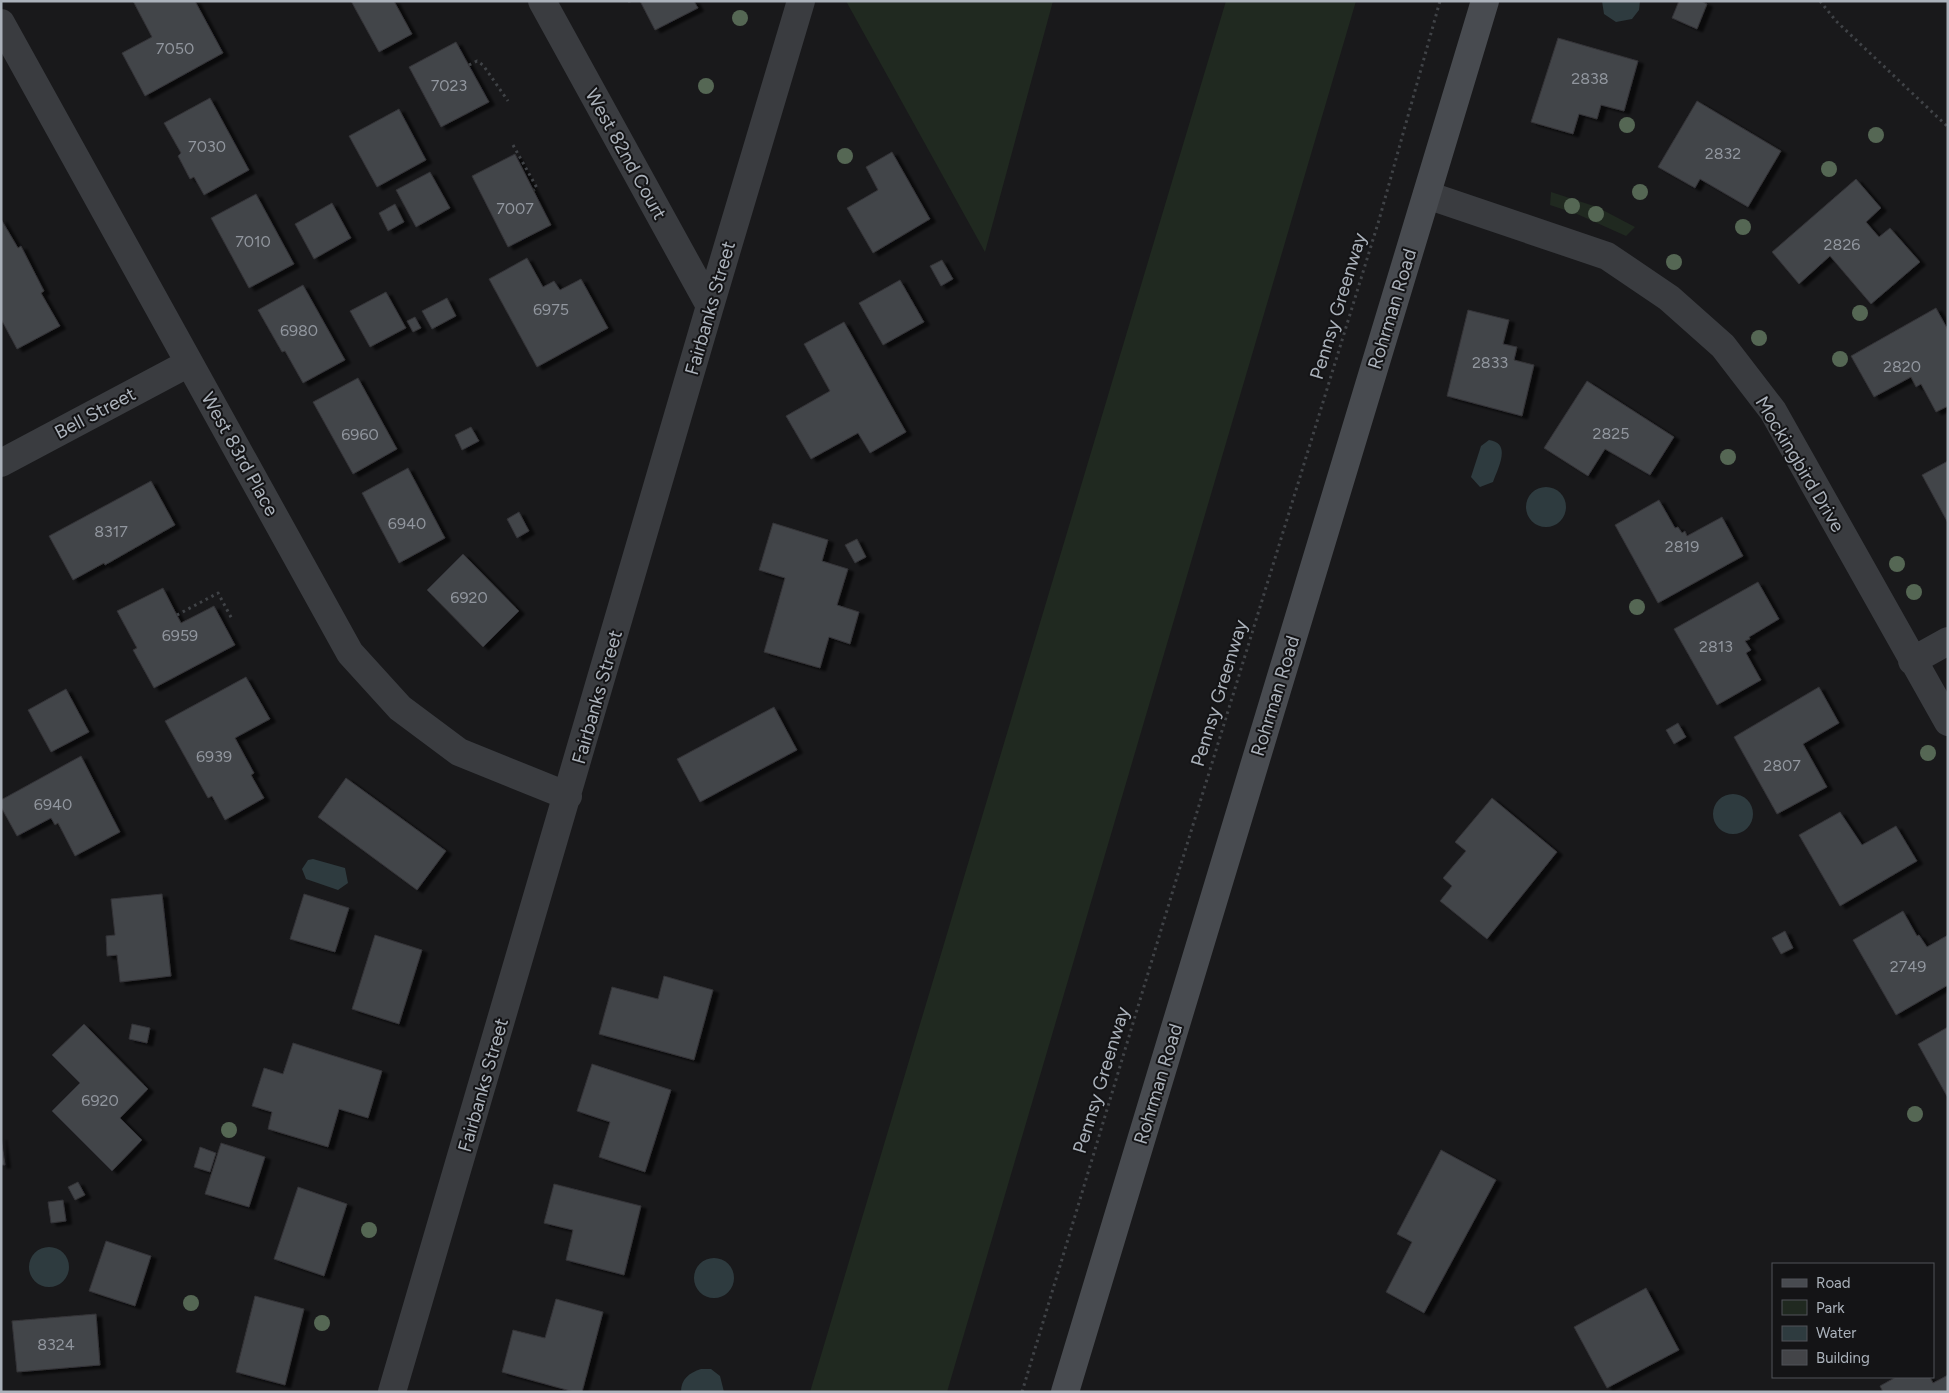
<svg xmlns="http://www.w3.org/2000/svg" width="1949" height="1393" font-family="Figtree,sans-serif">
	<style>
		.green { fill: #202920 }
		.water { fill: #2e3b3f }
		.building { fill: #434448; stroke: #333337; filter: url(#shadow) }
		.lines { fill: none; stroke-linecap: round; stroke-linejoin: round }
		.path { stroke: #404347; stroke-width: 3; stroke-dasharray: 2.5 4; stroke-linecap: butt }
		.street { stroke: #3a3c40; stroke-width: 28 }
		.secondary { stroke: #484b50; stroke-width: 28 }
		.tree { fill: #556754 }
		.labels { text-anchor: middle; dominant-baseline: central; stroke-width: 4; stroke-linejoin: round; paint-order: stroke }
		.number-label { font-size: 16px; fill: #91969e }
		.street-label { font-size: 19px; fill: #abb2bb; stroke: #141416 }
	</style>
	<defs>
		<filter id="shadow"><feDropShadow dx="5.5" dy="3" stdDeviation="1" flood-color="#0009"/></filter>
	</defs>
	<rect width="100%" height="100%" fill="#19191b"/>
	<path class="green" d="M 846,1 L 1053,1 L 985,252 Z
		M 1226,1 L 1356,1 L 947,1392 L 810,1392 Z
		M 1551,192 L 1597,207 L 1635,227 L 1626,236 L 1577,214 L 1550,205 Z"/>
	<path class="water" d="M 1602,1 L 1640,1 L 1639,10 L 1632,19 L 1616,22 L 1604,14 Z
		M 1489,440 C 1512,443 1498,468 1493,482 L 1480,487 L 1471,477 L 1481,446 Z
		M1526 507a20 20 0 1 1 40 0a20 20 0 1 1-40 0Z
		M1713 814a20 20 0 1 1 40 0a20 20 0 1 1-40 0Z
		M 313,859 L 345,868 L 348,883 L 338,890 L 306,879 L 302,869 L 308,860 Z
		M29 1267a20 20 0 1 1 40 0a20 20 0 1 1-40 0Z
		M694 1278a20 20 0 1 1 40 0a20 20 0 1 1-40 0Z
		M 701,1369 L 711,1369 L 720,1376 L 724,1392 L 681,1392 C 681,1379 689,1373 701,1369 Z"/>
	<path class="building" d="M 133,1 L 195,1 L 223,53 L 145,96 L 122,53 L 152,37 Z
		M 351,1 L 394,1 L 412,34 L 379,52 Z
		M 640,1 L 694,1 L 698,8 L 655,30 Z
		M 1679,1 L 1701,1 L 1707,4 L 1697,29 L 1672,18 Z
		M 1558,38 L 1638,61 L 1624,111 L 1601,105 L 1597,119 L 1579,114 L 1573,134 L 1531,122 Z
		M 456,42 L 489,102 L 441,127 L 409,67 Z
		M 210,98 L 249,170 L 204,195 L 194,177 L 190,179 L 178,156 L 181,153 L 164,123 Z
		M 1697,101 L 1781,151 L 1748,207 L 1700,179 L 1695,188 L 1658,167 Z
		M 399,109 L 426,160 L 377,187 L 349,136 Z
		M 892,152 L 930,219 L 873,253 L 847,208 L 878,190 L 866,167 Z
		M 515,154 L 551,225 L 508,247 L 472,176 Z
		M 430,172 L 450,208 L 416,227 L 396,190 Z
		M 1856,179 L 1881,208 L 1866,222 L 1879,237 L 1890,228 L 1920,262 L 1871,304 L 1830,256 L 1799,284 L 1772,252 Z
		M 256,194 L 294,264 L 249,288 L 211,218 Z
		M 332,203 L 351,238 L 314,259 L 295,224 Z
		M 395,204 L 404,222 L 388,231 L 379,213 Z
		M 1,219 L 18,248 L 21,246 L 44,291 L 41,293 L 60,326 L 17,349 L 1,319 Z
		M 527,258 L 543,287 L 554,281 L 560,290 L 581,279 L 608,328 L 537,367 L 489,279 Z
		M 942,260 L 953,279 L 941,286 L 930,266 Z
		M 900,280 L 924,322 L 883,345 L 859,303 Z
		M 303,285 L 345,360 L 303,383 L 285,351 L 282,352 L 258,310 Z
		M 386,292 L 406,328 L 370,347 L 350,311 Z
		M 447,298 L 456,316 L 432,329 L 422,311 Z
		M 1936,308 L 1948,330 L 1948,406 L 1936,412 L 1921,384 L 1916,387 L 1911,377 L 1874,397 L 1851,356 Z
		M 1468,310 L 1509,320 L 1503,344 L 1517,347 L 1514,360 L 1534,365 L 1522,416 L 1447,396 Z
		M 415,317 L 421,328 L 413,332 L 407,321 Z
		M 844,322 L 906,432 L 870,453 L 858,433 L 811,459 L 786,416 L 830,391 L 804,344 Z
		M 358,378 L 397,449 L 353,474 L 313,402 Z
		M 1587,381 L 1674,437 L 1650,475 L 1605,449 L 1588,476 L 1544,448 Z
		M 471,427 L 479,441 L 462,450 L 455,435 Z
		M 1948,461 L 1948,523 L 1922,475 Z
		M 408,468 L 445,538 L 399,563 L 362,493 Z
		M 151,481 L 175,525 L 105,565 L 104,563 L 73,580 L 49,536 Z
		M 1659,500 L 1675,528 L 1678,527 L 1682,533 L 1685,531 L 1687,536 L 1722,517 L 1743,556 L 1658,603 L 1615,525 Z
		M 519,512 L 529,531 L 517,538 L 507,519 Z
		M 773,523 L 828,540 L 822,561 L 848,569 L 837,605 L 859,612 L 850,644 L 829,637 L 820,668 L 764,652 L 785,578 L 759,570 Z
		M 857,539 L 866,557 L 855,563 L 845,545 Z
		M 463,554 L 519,611 L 483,647 L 427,590 Z
		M 1758,582 L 1779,619 L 1749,637 L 1750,639 L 1745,641 L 1751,650 L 1746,653 L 1761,680 L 1717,705 L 1674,629 Z
		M 163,588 L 181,623 L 214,606 L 235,645 L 154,688 L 133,650 L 137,648 L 117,611 Z
		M 246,677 L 270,719 L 235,738 L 254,773 L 251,775 L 264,798 L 225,820 L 212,796 L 208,798 L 165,721 Z
		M 1819,687 L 1839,723 L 1803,744 L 1827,787 L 1777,814 L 1734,737 Z
		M 66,689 L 89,732 L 51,752 L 28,710 Z
		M 774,707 L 797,750 L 700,802 L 677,759 Z
		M 1678,723 L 1686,737 L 1674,744 L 1666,730 Z
		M 81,756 L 120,832 L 75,856 L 58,823 L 55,825 L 51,818 L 17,836 L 1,807 L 1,800 Z
		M 346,778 L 446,851 L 417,890 L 318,817 Z
		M 1492,798 L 1557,852 L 1487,939 L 1440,901 L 1452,886 L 1443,878 L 1466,851 L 1455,842 Z
		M 1840,812 L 1862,845 L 1896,826 L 1917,861 L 1840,906 L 1799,835 Z
		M 162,894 L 171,976 L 120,982 L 117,955 L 107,956 L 106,936 L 115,935 L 111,899 Z
		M 304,894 L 349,908 L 335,952 L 290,939 Z
		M 1903,911 L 1917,936 L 1919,935 L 1927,947 L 1948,935 L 1948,985 L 1896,1015 L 1853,940 Z
		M 1785,931 L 1793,948 L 1781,954 L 1772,938 Z
		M 375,935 L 422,950 L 399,1024 L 352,1009 Z
		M 664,976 L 713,990 L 694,1060 L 599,1034 L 612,987 L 658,999 Z
		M 84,1024 L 148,1089 L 120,1118 L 142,1140 L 112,1171 L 52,1111 L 80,1083 L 52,1055 Z
		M 132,1024 L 150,1028 L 147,1043 L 129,1039 Z
		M 1948,1027 L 1948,1098 L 1918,1044 Z
		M 293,1043 L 382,1071 L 368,1118 L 339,1109 L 328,1147 L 268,1129 L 272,1112 L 252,1106 L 264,1068 L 283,1074 Z
		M 592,1064 L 671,1090 L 645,1172 L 599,1157 L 610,1122 L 577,1111 Z
		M 1,1137 L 5,1165 L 1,1165 Z
		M 221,1143 L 265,1157 L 249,1207 L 205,1194 Z
		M 200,1147 L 216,1153 L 210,1172 L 194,1167 Z
		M 1441,1150 L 1496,1180 L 1424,1313 L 1386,1292 L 1412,1242 L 1397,1234 Z
		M 78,1182 L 85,1195 L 75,1200 L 68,1187 Z
		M 554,1184 L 641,1206 L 624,1275 L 566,1260 L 573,1230 L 544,1223 Z
		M 298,1187 L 347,1204 L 324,1276 L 274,1259 Z
		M 63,1200 L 66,1221 L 51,1223 L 48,1202 Z
		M 106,1241 L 151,1256 L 135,1306 L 89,1291 Z
		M 1646,1288 L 1679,1350 L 1607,1388 L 1574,1327 Z
		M 255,1296 L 304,1309 L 285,1385 L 236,1372 Z
		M 556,1299 L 603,1312 L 582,1392 L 574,1392 L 502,1372 L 513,1330 L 545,1338 Z
		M 96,1314 L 100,1365 L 17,1372 L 12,1321 Z
		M 1948,1375 L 1948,1392 L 1883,1392 L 1880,1386 L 1896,1377 L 1930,1377 L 1933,1383 Z"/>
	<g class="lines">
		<path class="path" d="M 628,1 L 632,1
			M 1820,1 L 1836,21 L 1948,127
			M 469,65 L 477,61 L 483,65 L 508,101
			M 513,145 L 537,188 L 534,190
			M 177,615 L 218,593 L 232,619
			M 1022,1392 L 1177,877 L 1379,220 L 1440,1"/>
		<path class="street" d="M 542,1 L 710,306
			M 1,23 L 350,653 L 400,708 L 459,752 L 568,796
			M 1427,195 L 1607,256 L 1669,298 L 1723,346 L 1773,411 L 1948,722
			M 1,463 L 189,363
			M 1912,661 L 1948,641
			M 392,1392 L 710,306 L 801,1"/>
		<path class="secondary" d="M 1065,1392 L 1485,1"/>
	</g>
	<g class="tree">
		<circle cx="740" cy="18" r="8"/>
		<circle cx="706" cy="86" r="8"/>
		<circle cx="1627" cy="125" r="8"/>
		<circle cx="1876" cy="135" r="8"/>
		<circle cx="845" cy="156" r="8"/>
		<circle cx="1829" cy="169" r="8"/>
		<circle cx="1640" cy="192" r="8"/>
		<circle cx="1572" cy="206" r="8"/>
		<circle cx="1596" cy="214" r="8"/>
		<circle cx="1743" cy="227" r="8"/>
		<circle cx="1674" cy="262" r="8"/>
		<circle cx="1860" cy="313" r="8"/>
		<circle cx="1759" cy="338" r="8"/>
		<circle cx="1840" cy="359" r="8"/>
		<circle cx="1728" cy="457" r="8"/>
		<circle cx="1897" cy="564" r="8"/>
		<circle cx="1914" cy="592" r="8"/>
		<circle cx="1637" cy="607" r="8"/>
		<circle cx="1928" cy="753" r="8"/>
		<circle cx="1915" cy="1114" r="8"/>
		<circle cx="229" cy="1130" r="8"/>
		<circle cx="369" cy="1230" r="8"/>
		<circle cx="191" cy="1303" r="8"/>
		<circle cx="322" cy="1323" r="8"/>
	</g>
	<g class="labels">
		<g class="number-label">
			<text x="175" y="48">7050</text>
			<text x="1590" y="78">2838</text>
			<text x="449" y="85">7023</text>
			<text x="207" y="146">7030</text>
			<text x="1723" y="153">2832</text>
			<text x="515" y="208">7007</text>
			<text x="253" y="241">7010</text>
			<text x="1842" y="244">2826</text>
			<text x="551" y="309">6975</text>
			<text x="299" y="330">6980</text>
			<text x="1490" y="362">2833</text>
			<text x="1902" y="366">2820</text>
			<text x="1611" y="433">2825</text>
			<text x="360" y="434">6960</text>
			<text x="407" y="523">6940</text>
			<text x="111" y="531">8317</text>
			<text x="1682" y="546">2819</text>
			<text x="469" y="597">6920</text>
			<text x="180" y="635">6959</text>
			<text x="1716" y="646">2813</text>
			<text x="214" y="756">6939</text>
			<text x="1782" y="765">2807</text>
			<text x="53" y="804">6940</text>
			<text x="1908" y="966">2749</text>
			<text x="100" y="1100">6920</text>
			<text x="56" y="1344">8324</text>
		</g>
		<g class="street-label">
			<text transform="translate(626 154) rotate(61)">West 82nd Court</text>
			<text transform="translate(1338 306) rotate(-73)">Pennsy Greenway</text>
			<text transform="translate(710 308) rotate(-74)">Fairbanks Street</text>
			<text transform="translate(1392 309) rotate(-73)">Rohrman Road</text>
			<text transform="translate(95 413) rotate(-28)">Bell Street</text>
			<text transform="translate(240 454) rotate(61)">West 83rd Place</text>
			<text transform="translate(1800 464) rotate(59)">Mockingbird Drive</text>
			<text transform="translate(1219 693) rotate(-73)">Pennsy Greenway</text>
			<text transform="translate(1275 696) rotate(-73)">Rohrman Road</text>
			<text transform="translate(597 697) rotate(-74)">Fairbanks Street</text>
			<text transform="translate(1101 1080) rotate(-73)">Pennsy Greenway</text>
			<text transform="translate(1158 1084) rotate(-73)">Rohrman Road</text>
			<text transform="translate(483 1085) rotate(-74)">Fairbanks Street</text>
		</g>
	</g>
	<rect width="1949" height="1393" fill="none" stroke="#abb2bb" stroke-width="5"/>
	<rect x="1772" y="1263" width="162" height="115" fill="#141416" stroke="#505358"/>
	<rect x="1782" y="1279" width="25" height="8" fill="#484b50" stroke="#505358"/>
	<text x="1816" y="1288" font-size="15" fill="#abb2bb">Road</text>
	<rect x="1782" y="1300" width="25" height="15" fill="#202920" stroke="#505358"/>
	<text x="1816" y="1313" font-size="15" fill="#abb2bb">Park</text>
	<rect x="1782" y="1326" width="25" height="15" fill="#2e3b3f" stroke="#505358"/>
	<text x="1816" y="1338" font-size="15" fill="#abb2bb">Water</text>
	<rect x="1782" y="1350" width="25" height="15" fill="#434448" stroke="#505358"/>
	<text x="1816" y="1363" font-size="15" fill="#abb2bb">Building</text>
</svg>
